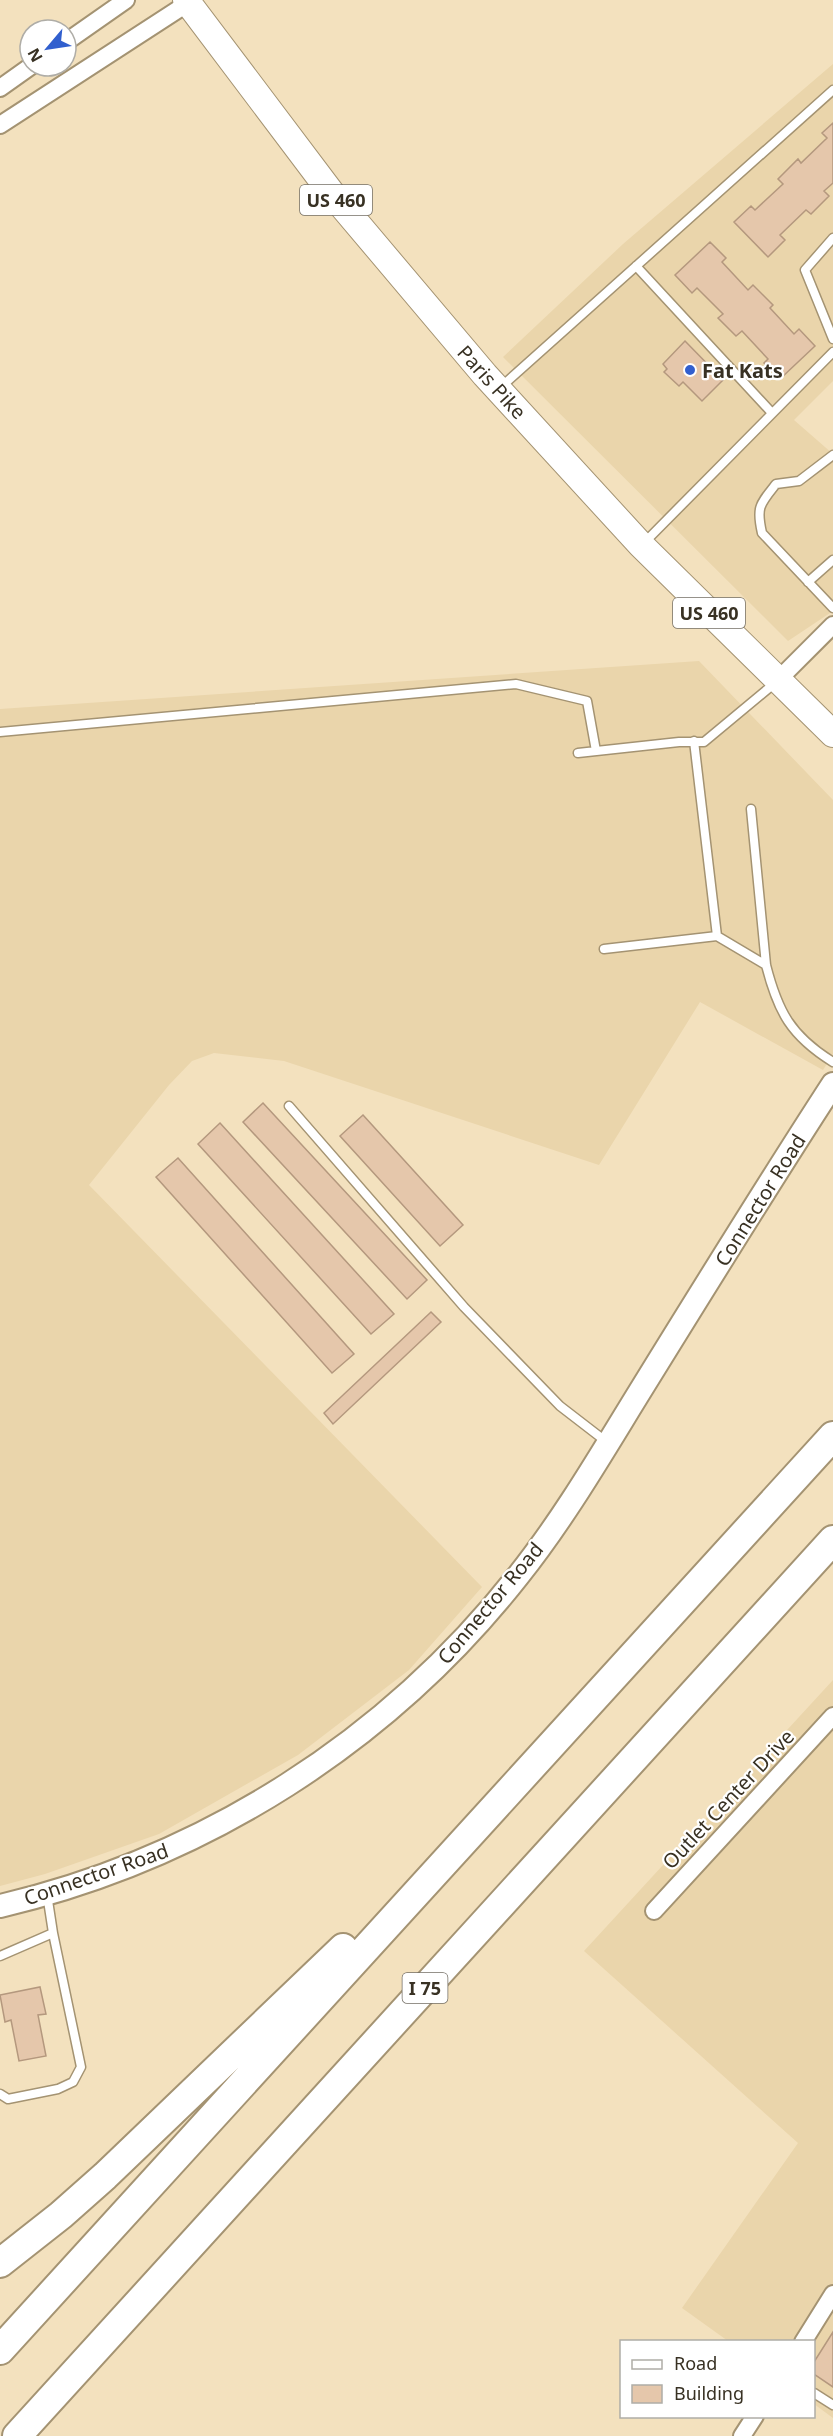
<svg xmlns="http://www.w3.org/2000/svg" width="833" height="2436" font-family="'Noto Sans',sans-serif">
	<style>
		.built { fill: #ead5ab }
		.building { fill: #e5c7ab; stroke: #b4987e; stroke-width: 1.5 }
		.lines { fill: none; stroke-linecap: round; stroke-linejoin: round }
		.service-casing { stroke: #a49372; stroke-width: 11 }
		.minor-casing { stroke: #a49372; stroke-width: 20 }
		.secondary-casing { stroke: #a49372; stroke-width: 26 }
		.primary-casing { stroke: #a49372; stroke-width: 28 }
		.motorway-casing { stroke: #a49372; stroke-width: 32 }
		.service { stroke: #fff; stroke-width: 8 }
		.minor { stroke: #fff; stroke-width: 16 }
		.secondary { stroke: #fff; stroke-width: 22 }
		.primary { stroke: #fff; stroke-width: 26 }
		.motorway { stroke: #fff; stroke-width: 28 }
		.poi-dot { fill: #315fce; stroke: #fff; stroke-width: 2 }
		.labels { text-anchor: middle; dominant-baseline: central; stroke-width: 4.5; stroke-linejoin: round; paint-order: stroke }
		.shield { fill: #fff; stroke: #746f65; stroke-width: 1.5 }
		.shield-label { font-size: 18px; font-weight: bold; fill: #383123 }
		.poi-label { font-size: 20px; font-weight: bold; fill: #383123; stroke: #fff; text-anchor: start }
		.street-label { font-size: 20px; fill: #383123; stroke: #fff }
	</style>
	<rect width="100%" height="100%" fill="#f3e1be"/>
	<path class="built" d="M 833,64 L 833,381 L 794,420 L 833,454 L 833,611 L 788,641 L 503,357 L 623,244 Z
		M 699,661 L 833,800 L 833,1054 L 823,1070 L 700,1002 L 599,1165 L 284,1061 L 214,1053 L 192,1061 L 169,1085 L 89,1185 L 482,1587 L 409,1670 L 298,1755 L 159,1834 L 45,1874 L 0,1886 L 0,709 Z
		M 833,1680 L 833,2418 L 814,2404 L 814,2342 L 728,2341 L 682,2308 L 798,2143 L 584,1951 Z"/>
	<path class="building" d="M 833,123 L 833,183 L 824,191 L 829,196 L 811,214 L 806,210 L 780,235 L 785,240 L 768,257 L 734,222 L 751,206 L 755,210 L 783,184 L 778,179 L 798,159 L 801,163 L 827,138 L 822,133 Z
		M 710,242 L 726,258 L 722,262 L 748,290 L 753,285 L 773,305 L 770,308 L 794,334 L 799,329 L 815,346 L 780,379 L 764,363 L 768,359 L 742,331 L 736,336 L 718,318 L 723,314 L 697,288 L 692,293 L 675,275 Z
		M 685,341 L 723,380 L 702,401 L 683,382 L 679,386 L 664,372 L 667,369 L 663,364 Z
		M 263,1103 L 427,1280 L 407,1299 L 243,1122 Z
		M 363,1115 L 463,1225 L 440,1246 L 340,1136 Z
		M 220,1123 L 394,1314 L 371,1334 L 198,1144 Z
		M 178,1158 L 354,1354 L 332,1373 L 156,1177 Z
		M 431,1312 L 441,1322 L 333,1424 L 324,1413 Z
		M 40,1987 L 46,2014 L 38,2015 L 46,2056 L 19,2061 L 11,2020 L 5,2022 L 0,1995 Z
		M 833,2332 L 833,2387 L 814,2374 L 814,2362 Z"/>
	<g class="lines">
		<defs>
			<path id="service" d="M 833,238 L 805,270 L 833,339
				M 636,266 L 772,413
				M 501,387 L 833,90
				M 833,455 L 799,481 L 776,484 C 760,504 756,507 762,533 L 833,608
				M 644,543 L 833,352
				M 808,582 L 833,560
				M 0,732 L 516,684 L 587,701 L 596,751
				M 578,753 L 679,742 L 704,742 L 775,683
				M 751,809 L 766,965 C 778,1012 791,1036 833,1062
				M 717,936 L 766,965
				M 604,949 L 717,936 L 694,741
				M 289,1106 L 464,1307 L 560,1406 L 608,1443
				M 0,1956 L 53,1933 L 47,1894
				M 0,2094 L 8,2099 L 58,2089 L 73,2082 L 81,2067 L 53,1933
				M 814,2393 L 833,2405"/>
			<path id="minor" d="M 66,42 L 126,0
				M 0,88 L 31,66
				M 0,125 L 188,3
				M 778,680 L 833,625
				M 654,1911 L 833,1716
				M 803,2342 L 833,2294
				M 742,2436 L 755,2416"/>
			<path id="secondary" d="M 0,1906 C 205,1858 388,1741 518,1576 C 565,1517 603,1451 642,1388 C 705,1286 768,1184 833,1084"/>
			<path id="primary" d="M 186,0 L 333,195 L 485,375 L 641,545 L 833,734"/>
			<path id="motorway" d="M 0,2263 L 61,2215 L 105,2176 L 343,1948
				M 0,2350 L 833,1436
				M 17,2436 L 833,1540"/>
		</defs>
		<use href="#service" class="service-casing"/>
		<use href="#minor" class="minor-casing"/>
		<use href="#secondary" class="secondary-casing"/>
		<use href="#primary" class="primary-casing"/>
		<use href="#motorway" class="motorway-casing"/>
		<use href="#service" class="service"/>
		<use href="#minor" class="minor"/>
		<use href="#secondary" class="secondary"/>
		<use href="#primary" class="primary"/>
		<use href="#motorway" class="motorway"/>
	</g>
	<circle class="poi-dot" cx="690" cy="370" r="6"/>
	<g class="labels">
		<g class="shield">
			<rect x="300" y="185" width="72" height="30" rx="4.5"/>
			<rect x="673" y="598" width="72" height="30" rx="4.5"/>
			<rect x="402.5" y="1973" width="45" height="30" rx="4.5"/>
		</g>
		<g class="shield-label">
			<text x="336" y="200">US 460</text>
			<text x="709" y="613">US 460</text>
			<text x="425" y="1988">I 75</text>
		</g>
		<g class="poi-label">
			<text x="702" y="370">Fat Kats</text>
		</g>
		<g class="street-label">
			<text transform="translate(492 382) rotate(48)">Paris Pike</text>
			<text transform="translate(760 1200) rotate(-58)">Connector Road</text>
			<text transform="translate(490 1603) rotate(-50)">Connector Road</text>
			<text transform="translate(728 1799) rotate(-47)">Outlet Center Drive</text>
			<text transform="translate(96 1874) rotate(-19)">Connector Road</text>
		</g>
	</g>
	<rect x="620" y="2340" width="195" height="78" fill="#ffffff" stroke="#afada7" stroke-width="1.5"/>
	<rect x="632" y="2360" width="30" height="9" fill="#ffffff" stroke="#afada7" stroke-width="1.5"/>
	<text x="674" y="2370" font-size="18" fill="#383123">Road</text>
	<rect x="632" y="2385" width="30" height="18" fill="#e5c7ab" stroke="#afada7" stroke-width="1.5"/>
	<text x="674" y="2400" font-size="18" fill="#383123">Building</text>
	<g transform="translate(48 48) rotate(241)"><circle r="28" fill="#ffffff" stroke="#afada7" stroke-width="1.5"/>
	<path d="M0-4.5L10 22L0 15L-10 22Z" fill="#315fce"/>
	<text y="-9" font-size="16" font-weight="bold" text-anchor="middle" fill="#383123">N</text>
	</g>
</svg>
